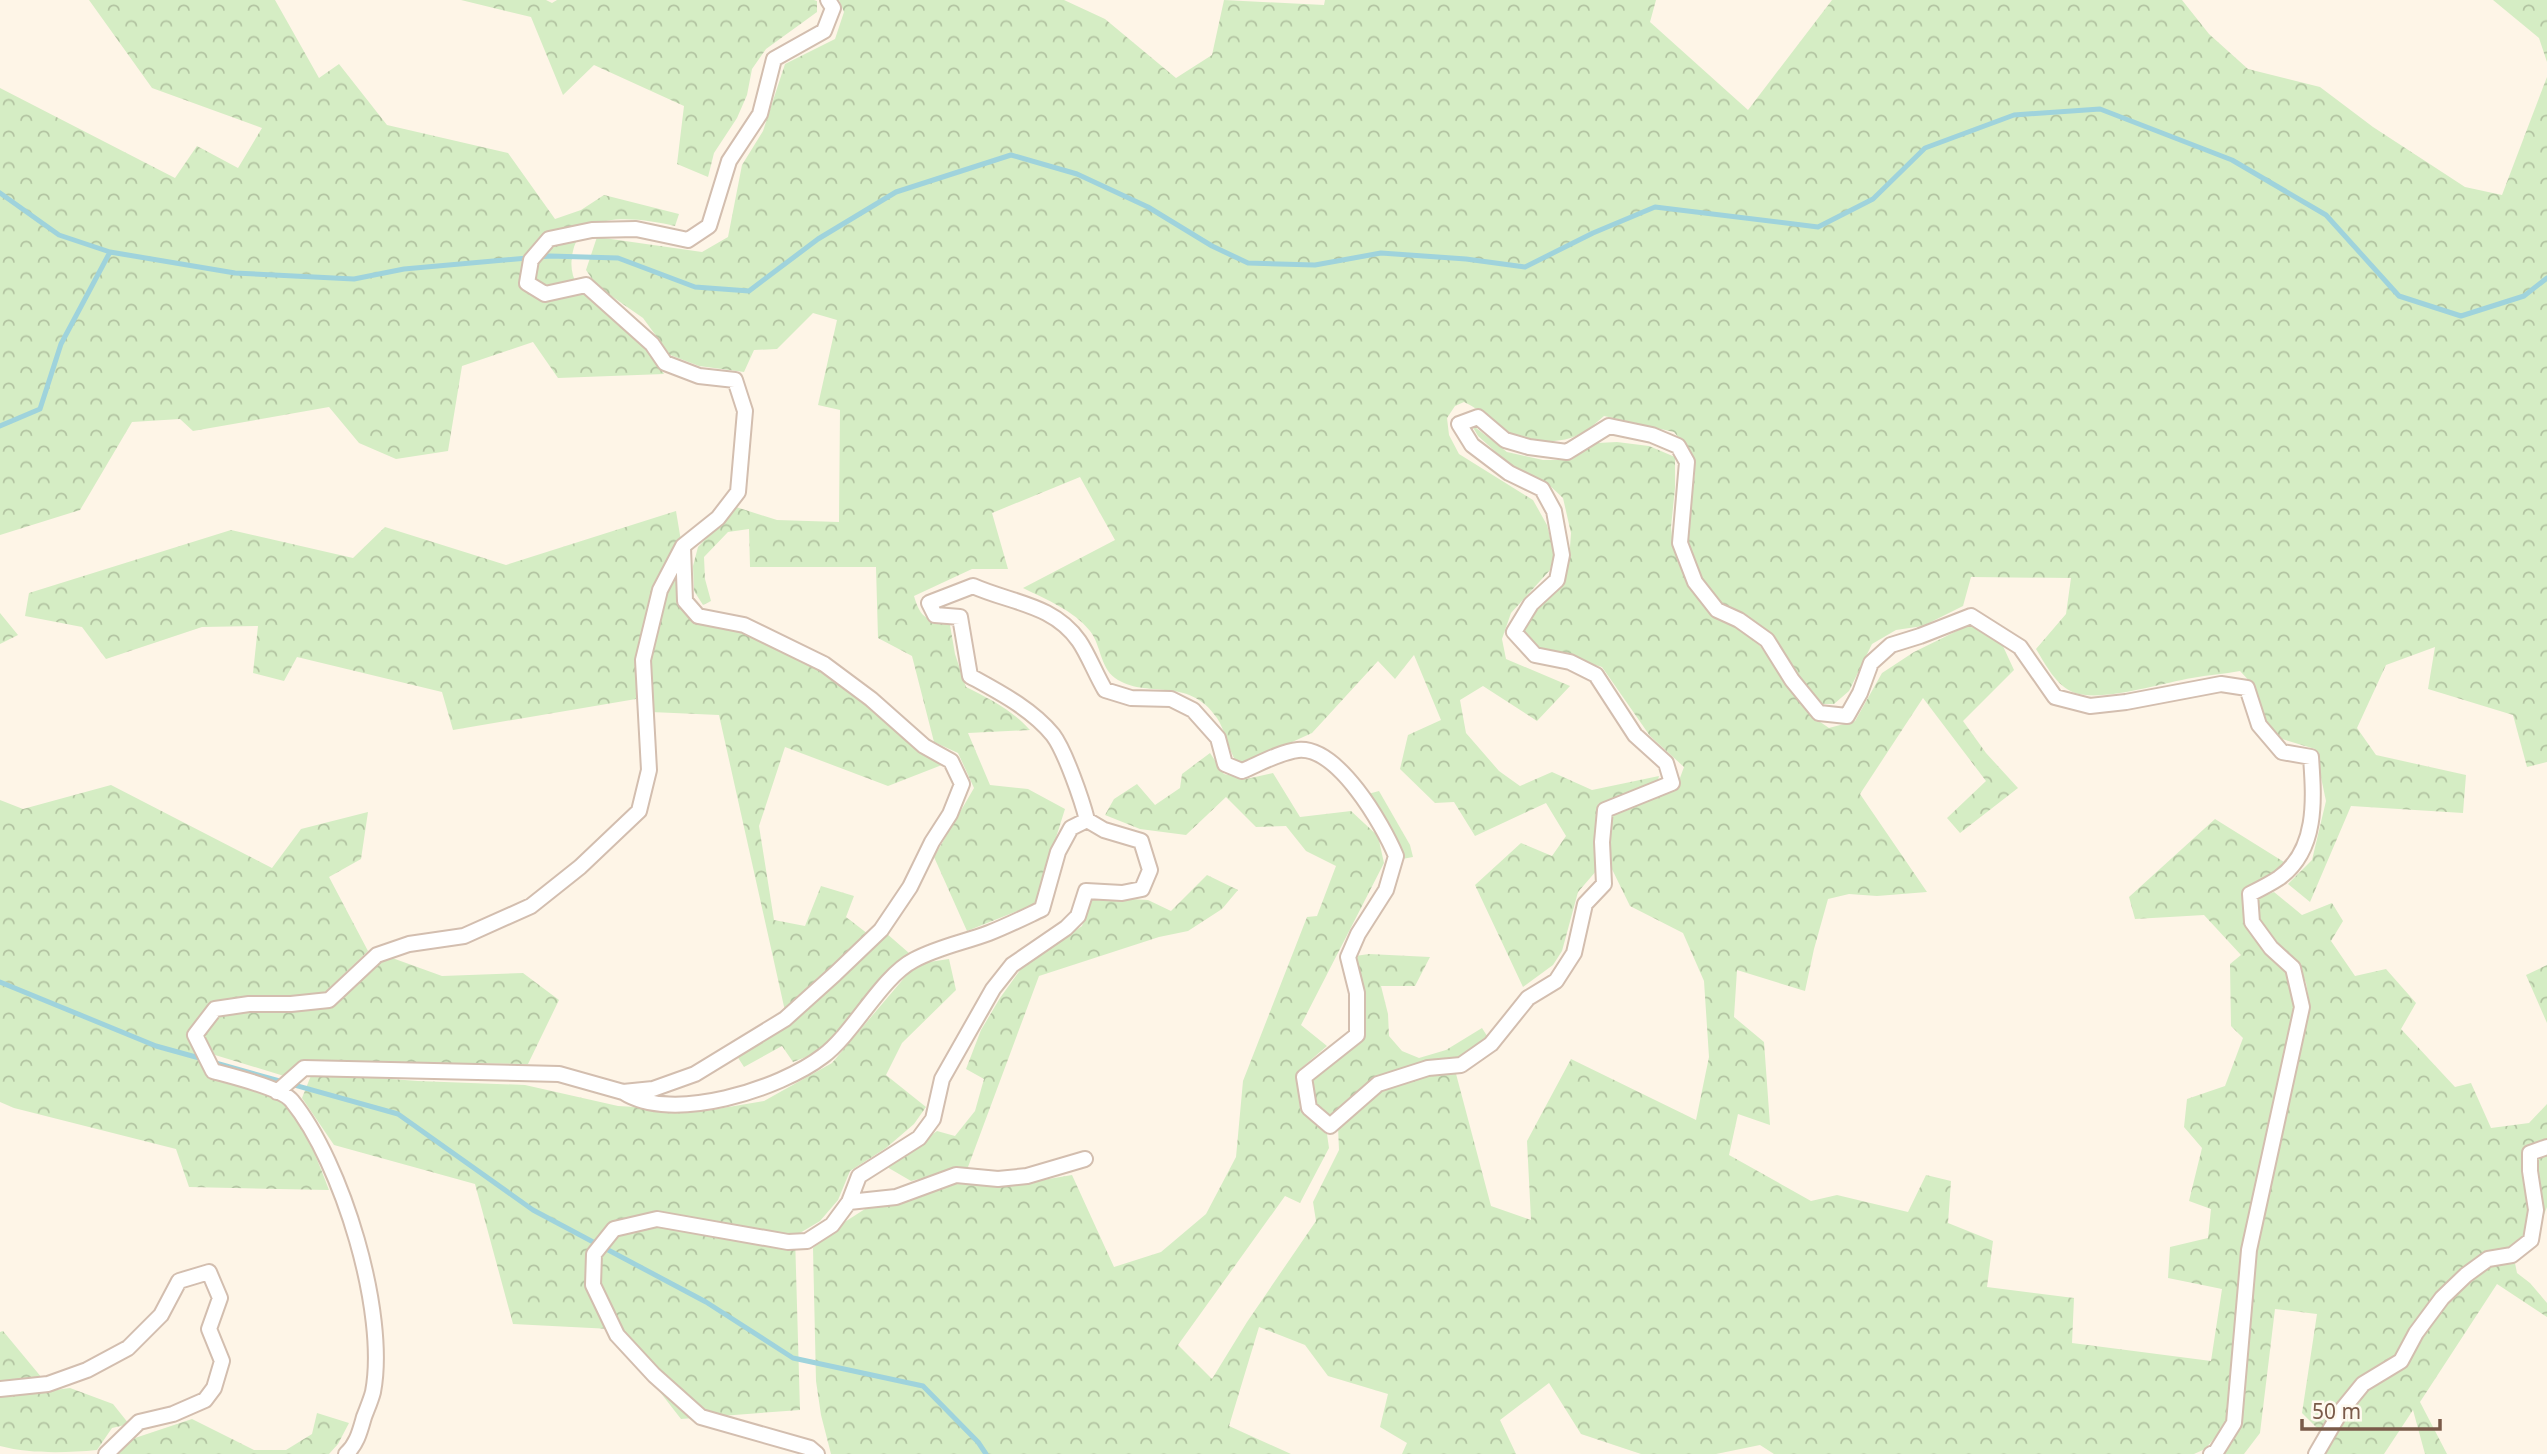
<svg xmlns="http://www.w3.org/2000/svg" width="2547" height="1454" font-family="'Noto Sans',sans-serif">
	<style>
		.grass { fill: #d5edc4 }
		.forest { fill: url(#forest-crowns) }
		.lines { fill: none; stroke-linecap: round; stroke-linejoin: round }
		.stream { stroke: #9fd3dc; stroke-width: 5 }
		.minor-casing { stroke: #d3beaf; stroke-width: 18 }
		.minor { stroke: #fff; stroke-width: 14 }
	</style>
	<defs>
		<pattern id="forest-crowns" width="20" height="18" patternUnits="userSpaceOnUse" patternTransform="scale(1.75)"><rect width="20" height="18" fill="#d5edc4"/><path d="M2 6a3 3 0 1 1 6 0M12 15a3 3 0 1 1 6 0" fill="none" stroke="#b2c3a1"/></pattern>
	</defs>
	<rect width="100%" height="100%" fill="#fef5e7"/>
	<path class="grass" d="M 1379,791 L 1410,845 L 1413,857 L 1402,859 L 1368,794 Z"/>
	<path class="forest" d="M 89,0 L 275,0 L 319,78 L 339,64 L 387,125 L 508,153 L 555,219 L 581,210 L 604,195 L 679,214 L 675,226 C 642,219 583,208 573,251 C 570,264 571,275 578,287 C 590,306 617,314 634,329 C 646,341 655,360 664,374 L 558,378 L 533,342 L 462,366 L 448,451 L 396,459 L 359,443 L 329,407 L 193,431 L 180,419 L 132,422 L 80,510 L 0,535 L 0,88 L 175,178 L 197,146 L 238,168 L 262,128 L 152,88 Z
		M 461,0 L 546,0 L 552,3 L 557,0 L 814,0 L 817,1 L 817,12 L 766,49 L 752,69 L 747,95 L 737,118 L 714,153 L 708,177 L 677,164 L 684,106 L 594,65 L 563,95 L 531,17 Z
		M 839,0 L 1064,0 L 1105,19 L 1176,78 L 1212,55 L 1224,0 L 1324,5 L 1325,0 L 1656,0 L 1650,22 L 1748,110 L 1832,0 L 2182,0 L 2209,34 L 2248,69 L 2320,87 L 2373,127 L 2465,187 L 2502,195 L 2547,77 L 2547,762 L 2527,767 L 2513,715 L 2428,689 L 2435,647 L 2386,665 L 2357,728 L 2376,755 L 2466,775 L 2463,813 L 2351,806 L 2310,902 L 2288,884 L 2312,860 L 2326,801 L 2315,749 L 2282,739 L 2262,719 L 2254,686 L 2240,671 C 2224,674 2208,675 2192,678 C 2162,683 2103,702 2075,693 C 2056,686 2046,665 2036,649 L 2066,614 L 2071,578 L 1971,577 L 1963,606 L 1923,626 L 1896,630 L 1872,644 L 1849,691 L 1834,704 L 1818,704 L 1767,631 L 1716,600 L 1699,579 L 1688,549 L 1684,527 L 1695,474 L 1690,451 L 1674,432 L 1604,416 C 1582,436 1567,444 1536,440 C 1529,439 1520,439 1514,436 C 1496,427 1483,410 1464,402 L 1455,406 L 1447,418 L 1449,435 L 1459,454 L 1533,500 L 1547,525 L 1554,553 L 1550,570 L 1511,613 L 1502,639 L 1506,659 L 1570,686 L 1537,721 L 1483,686 L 1460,700 L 1466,733 L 1499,771 L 1520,786 L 1552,772 L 1592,790 L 1659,776 L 1657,784 L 1598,804 L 1595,841 L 1597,870 L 1578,892 L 1562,951 L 1553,965 L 1523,987 L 1475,885 L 1521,843 L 1552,856 L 1566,836 L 1546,803 L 1475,836 L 1454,802 L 1435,803 L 1400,769 L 1408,735 L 1441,720 L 1414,655 L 1395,679 L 1378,661 L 1312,733 L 1246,763 L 1236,762 C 1228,748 1225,730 1217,718 C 1188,675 1146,700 1115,678 C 1100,667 1101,645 1090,631 C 1073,610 1047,600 1023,588 L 1115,540 L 1080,477 L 992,513 L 1008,569 L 972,569 L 914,596 C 921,620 927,619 950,625 L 955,654 L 966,687 C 990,699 1012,710 1030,730 L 968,733 L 990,785 L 1028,789 L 1065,809 L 1035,904 L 967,931 L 934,857 L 974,788 L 958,753 L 934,742 L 912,656 L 878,638 L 876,567 L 750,567 L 749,529 L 728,532 L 704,557 L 705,579 L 711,601 L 703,605 L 694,591 L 693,566 L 698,547 L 736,507 L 777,520 L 839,522 L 840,410 L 818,405 L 837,320 L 813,313 L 777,349 L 754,350 L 744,372 L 699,366 L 670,355 L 643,318 L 597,286 L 586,270 L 597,237 L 702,252 L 728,237 L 742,165 L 763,131 L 785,64 L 835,39 L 844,12 Z
		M 2493,0 L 2547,0 L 2547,62 L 2539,38 Z
		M 1471,424 L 1507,452 L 1543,460 L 1571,460 L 1597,443 L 1617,442 L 1649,446 L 1675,457 L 1675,488 L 1671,527 L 1673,546 L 1691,589 L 1716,615 L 1738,628 L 1760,646 L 1810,715 L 1829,728 L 1855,721 L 1882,673 L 1914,652 L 1971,624 L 2002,644 L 2014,670 L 1963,721 L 1986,753 L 2018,788 L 1960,833 L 1947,818 L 1986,781 L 1923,698 L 1860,794 L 1927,892 L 1877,896 L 1849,894 L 1828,899 L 1814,949 L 1805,991 L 1737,970 L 1734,1017 L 1764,1042 L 1770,1125 L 1738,1114 L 1729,1155 L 1811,1201 L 1837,1195 L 1908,1212 L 1926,1175 L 1951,1181 L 1948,1223 L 1993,1241 L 1987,1287 L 2074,1298 L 2072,1343 L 2211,1361 L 2222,1289 L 2168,1278 L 2170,1247 L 2208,1238 L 2211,1209 L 2189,1201 L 2202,1148 L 2184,1127 L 2187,1099 L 2225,1086 L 2243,1038 L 2231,1026 L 2230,964 L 2241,955 L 2204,915 L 2135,919 L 2129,897 L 2215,819 L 2284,862 L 2274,874 L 2248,894 L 2266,953 L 2288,974 L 2296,1008 L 2258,1170 L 2243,1253 L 2227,1424 L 2205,1449 L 2194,1454 L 1774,1454 L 1760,1445 L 1716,1454 L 1641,1454 L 1581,1434 L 1549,1383 L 1500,1420 L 1516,1454 L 1402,1454 L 1407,1443 L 1380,1427 L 1388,1394 L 1328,1376 L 1305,1345 L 1259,1327 L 1229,1426 L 1291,1454 L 831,1454 L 821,1415 L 816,1381 L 813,1248 L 840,1225 L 865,1209 L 956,1184 L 1007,1186 L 1072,1175 L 1114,1267 L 1161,1252 L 1206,1214 L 1236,1157 L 1243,1081 L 1307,917 L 1317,916 L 1336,866 L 1306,851 L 1286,826 L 1256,827 L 1226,797 L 1186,835 L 1140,829 L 1105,815 L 1114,799 L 1137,784 L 1155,805 L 1180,788 L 1182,774 L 1210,753 L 1224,774 L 1246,779 L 1273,773 L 1300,817 L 1351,811 L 1378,836 L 1384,863 L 1301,1025 L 1327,1046 L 1298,1071 L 1300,1109 L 1327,1134 L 1329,1148 L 1300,1203 L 1285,1196 L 1178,1345 L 1212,1379 L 1247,1322 L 1316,1221 L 1313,1202 L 1339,1150 L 1338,1127 L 1366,1104 L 1384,1086 L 1455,1070 L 1491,1206 L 1531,1220 L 1527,1141 L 1571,1059 L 1696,1120 L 1709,1057 L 1704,981 L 1683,933 L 1630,906 L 1608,861 L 1611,813 L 1659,796 L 1677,786 L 1684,767 L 1650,736 L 1602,667 L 1534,647 L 1523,630 L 1533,607 L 1558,588 L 1569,562 L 1571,533 L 1563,498 L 1547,483 L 1518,472 L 1478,436 Z
		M 676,511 L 681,541 L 638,660 L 636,699 L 453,730 L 442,692 L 297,657 L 284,681 L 253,673 L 258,626 L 202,627 L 106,659 L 82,627 L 25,616 L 29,593 L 231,530 L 353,558 L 385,527 L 506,565 Z
		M 679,561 L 679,602 L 822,667 L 947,763 L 888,786 L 785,747 L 759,826 L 774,920 L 805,926 L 821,886 L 854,896 L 846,917 L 868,934 L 785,1011 L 719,715 L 651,712 L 651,658 L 665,589 Z
		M 0,613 L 18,635 L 0,644 Z
		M 111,785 L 272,868 L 301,829 L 368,812 L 361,859 L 329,877 L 368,951 L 324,993 L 289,999 L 244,999 L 189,1035 L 213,1078 C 233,1084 273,1092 288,1108 C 305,1126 320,1166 329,1190 L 189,1187 L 176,1149 L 14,1108 L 0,1102 L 0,800 L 23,809 Z
		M 1207,875 L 1238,890 L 1222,909 L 1188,931 L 1159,937 L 1039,976 L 968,1167 L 911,1181 L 887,1167 L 937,1131 L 955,1136 L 975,1111 L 984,1079 L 966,1069 L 981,1030 L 1000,998 L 1023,966 L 1082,926 L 1092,897 L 1148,900 L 1171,911 Z
		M 2274,892 L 2302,915 L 2332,903 L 2343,921 L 2331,941 L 2355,976 L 2386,969 L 2416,1003 L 2401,1029 L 2455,1087 L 2471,1083 L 2491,1128 L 2529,1123 L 2547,1104 L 2547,1142 L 2531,1147 L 2531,1212 L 2525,1239 L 2508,1252 L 2482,1258 L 2396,1359 L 2337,1411 L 2319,1430 L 2302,1413 L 2317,1314 L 2275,1309 L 2260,1433 L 2244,1454 L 2215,1454 L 2238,1420 L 2255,1249 L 2290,1082 L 2310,1006 L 2306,983 L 2298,962 L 2280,948 L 2258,919 L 2257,899 Z
		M 886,933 L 909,953 L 883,977 L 861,1006 L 819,1052 L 793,1062 L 782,1046 L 744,1067 L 735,1053 Z
		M 1369,954 L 1430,957 L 1415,986 L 1381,986 L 1388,1014 L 1389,1036 L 1402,1051 L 1419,1058 L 1446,1050 L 1482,1028 L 1489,1039 L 1460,1057 L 1430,1062 L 1373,1079 L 1352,1099 L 1327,1117 L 1314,1105 L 1311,1078 L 1364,1034 L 1361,992 L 1355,956 Z
		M 384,955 L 442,976 L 523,973 L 559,1000 L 528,1064 L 300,1061 L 284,1076 L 215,1055 L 204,1036 L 218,1013 L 330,1005 Z
		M 949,959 L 956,990 L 902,1043 L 886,1075 L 926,1107 L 914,1124 L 886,1148 L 850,1171 L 838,1200 L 820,1221 L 795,1236 L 800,1410 L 681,1419 L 611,1329 L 513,1324 L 475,1184 L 334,1145 L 302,1098 L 312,1073 L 418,1081 L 525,1085 L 618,1106 L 705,1111 L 764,1101 L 832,1063 L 916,964 Z
		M 2547,965 L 2547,1023 L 2526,975 Z
		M 2547,1152 L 2547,1207 L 2534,1240 L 2535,1157 Z
		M 2514,1258 L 2517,1273 L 2530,1283 L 2547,1303 L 2547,1317 L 2497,1284 L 2420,1402 L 2447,1454 L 2425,1454 L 2413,1410 L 2384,1454 L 2320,1454 L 2365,1385 L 2404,1363 L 2445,1297 L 2490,1262 Z
		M 3,1331 L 42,1378 L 0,1382 L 0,1332 Z
		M 70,1388 L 113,1404 L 129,1424 L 112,1428 L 97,1450 C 65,1453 31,1454 0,1446 L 0,1397 Z
		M 317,1413 L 349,1423 L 338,1444 L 329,1454 L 111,1454 L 123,1442 L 192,1419 L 254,1450 L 286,1450 L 312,1434 Z"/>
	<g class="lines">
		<path class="stream" d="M 0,193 L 59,235 L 110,252 L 235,273 L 354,279 L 404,269 L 550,256 L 618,258 L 695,287 L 749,291 L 818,239 L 896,192 L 1011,155 L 1077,174 L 1148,207 L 1212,246 L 1248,263 L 1315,265 L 1381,253 L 1466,259 L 1525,267 L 1593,233 L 1655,207 L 1818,227 L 1873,199 L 1925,148 L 2014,115 L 2100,109 L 2232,160 L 2326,215 L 2399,296 L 2461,316 L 2524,296 L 2547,278
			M 0,426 L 40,409 L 61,344 L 110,252
			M 0,982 L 156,1046 L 203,1059
			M 212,1062 L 398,1114 L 533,1210 L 706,1302 L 793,1358 L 923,1386 L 978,1442 L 986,1454"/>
		<defs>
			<path id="minor" d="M 683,547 L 685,601 L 698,616 L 744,625 L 824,664 L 871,699 L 924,746 L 951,761 L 962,784 L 950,814 L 932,842 L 910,887 L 881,930 L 835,974 L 785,1019 L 695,1074 L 653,1089 L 623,1092 C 672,1124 780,1089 823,1056 C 854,1033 881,977 914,960 C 938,947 965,942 989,933 C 1007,926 1025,917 1042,909 L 1058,852 L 1071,828 L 1087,820
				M 277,1092 L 304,1068 L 559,1074 L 623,1092
				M 849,1202 L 896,1197 L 956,1175 L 998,1179 L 1027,1176 L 1085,1159
				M 0,1389 L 48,1384 L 87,1370 L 128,1348 L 161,1315 L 179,1281 L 209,1272 L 220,1298 L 209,1329 L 222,1361 L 214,1388 L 205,1400 L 173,1414 L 139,1422 L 106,1454
				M 346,1454 C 357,1444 360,1431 364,1417 C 367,1409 371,1400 373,1392 C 388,1313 342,1162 292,1101 C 282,1088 231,1076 213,1071 L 195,1035 L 215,1009 L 249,1004 L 291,1004 L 329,1000 L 377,955 L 409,944 L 464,936 L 531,906 L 580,867 L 639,811 L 649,770 L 643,660 L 660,590 L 683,546 L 718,518 L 738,492 L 745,411 L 735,380 L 699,376 L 665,363 L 652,344 L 586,285 L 545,294 L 527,283 L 531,260 L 549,239 L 592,230 L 636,229 L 688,240 L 709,226 L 729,161 L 760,114 L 774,59 L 824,31 L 833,8 L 828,0
				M 817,1454 L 810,1448 L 701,1417 L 654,1375 L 617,1335 L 593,1285 L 594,1254 L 614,1229 L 657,1219 L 788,1242 L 807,1241 L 832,1225 L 849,1202 L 859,1176 L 919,1138 L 933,1119 L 942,1079 L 993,989 L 1012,965 L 1066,928 L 1078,916 L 1086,891 L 1122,893 L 1142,889 L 1150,870 L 1141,841 L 1104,830 L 1087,820 C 1082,800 1065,751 1053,735 C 1032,709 999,692 970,676 L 960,617 L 935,615 L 929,603 L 973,586 C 1011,603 1053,604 1079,641 C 1088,654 1096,675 1105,690 L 1131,698 L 1171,699 L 1193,710 L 1218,738 L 1225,764 L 1242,771 C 1259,764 1280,752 1298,750 C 1338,746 1383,825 1396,856 L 1386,890 L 1358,934 L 1348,957 L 1357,993 L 1357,1035 L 1304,1077 L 1309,1108 L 1330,1126 L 1378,1084 L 1428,1068 L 1461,1065 L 1491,1044 L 1528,998 L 1556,981 L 1574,953 L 1585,904 L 1604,884 L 1602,842 L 1605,810 L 1672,783 L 1666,763 L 1635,735 L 1596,675 L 1570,662 L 1535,655 L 1514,632 L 1531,604 L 1557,580 L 1562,555 L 1554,511 L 1542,489 L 1509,473 L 1472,445 L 1459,424 L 1478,417 L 1505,440 L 1529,447 L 1567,452 L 1609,426 L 1652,435 L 1678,446 L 1687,462 L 1680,543 L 1695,582 L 1717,610 L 1739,620 L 1767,640 L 1792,680 L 1819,713 L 1847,716 L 1860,693 L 1871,663 L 1891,645 L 1920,636 L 1971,616 L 2020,647 L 2055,697 L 2090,706 L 2126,702 L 2221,684 L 2247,688 L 2259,725 L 2282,752 L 2311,757 C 2314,799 2318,850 2279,878 C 2270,884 2260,889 2250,894 L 2252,922 L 2271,948 L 2293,968 L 2302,1007 L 2249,1250 L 2234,1423 L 2216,1452 L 2211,1454
				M 2316,1454 L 2341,1411 L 2363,1384 L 2401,1361 L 2416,1333 L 2442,1298 L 2466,1275 L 2488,1259 L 2512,1255 L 2531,1240 L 2536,1210 L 2530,1171 L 2530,1153 L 2547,1147"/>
		</defs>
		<use href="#minor" class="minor-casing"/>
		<use href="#minor" class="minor"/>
	</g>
	<path d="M2302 1419v10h138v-10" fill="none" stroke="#7a5a49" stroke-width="3.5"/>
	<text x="2312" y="1419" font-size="21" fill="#7a5a49" stroke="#fff9ef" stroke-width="5" paint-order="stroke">50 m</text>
</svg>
